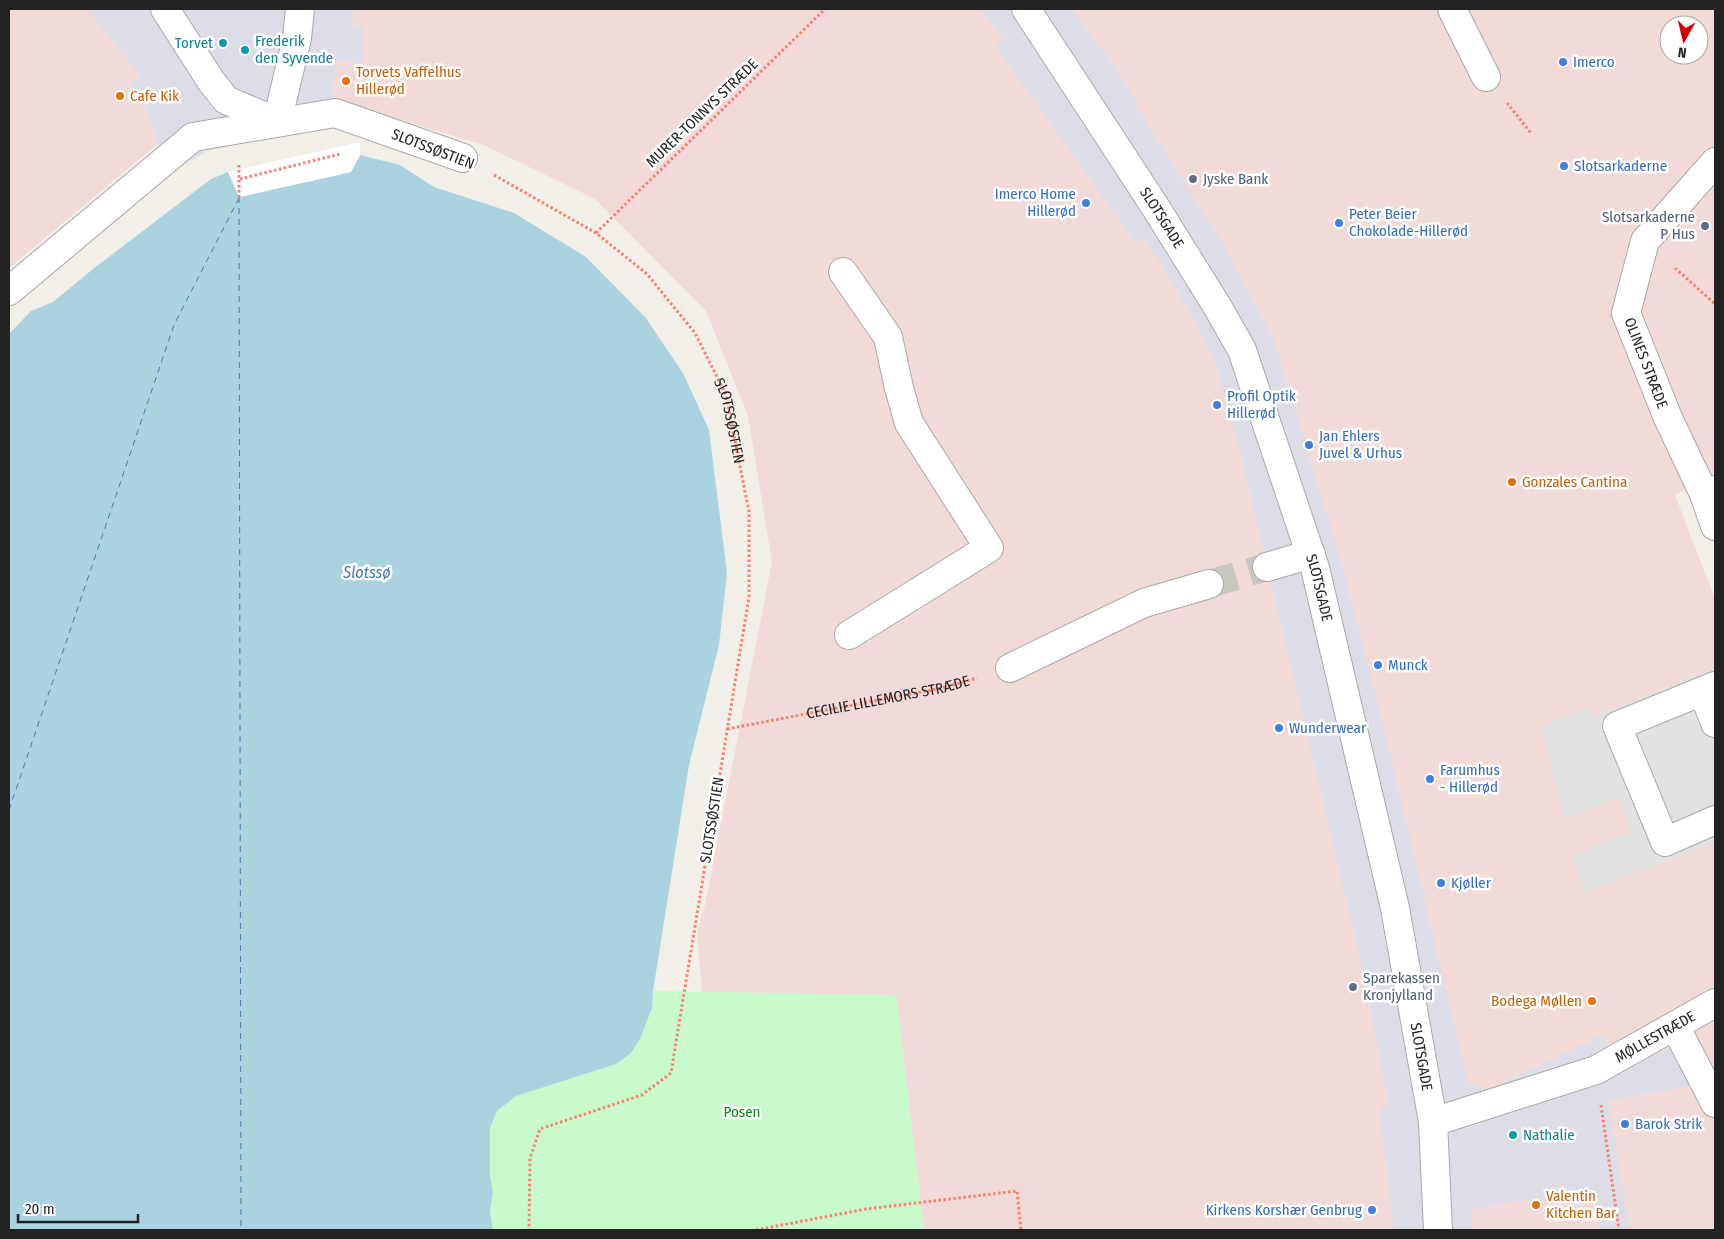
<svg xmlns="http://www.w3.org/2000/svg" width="1724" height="1239" font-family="'Fira Sans Condensed',sans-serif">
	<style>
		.commercial { fill: #f2dad9; fill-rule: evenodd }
		.park { fill: #c8facc }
		.parking { fill: #e2e2e2 }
		.plaza { fill: #dddde8 }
		.water { fill: #aad3df }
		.pier { fill: #fff }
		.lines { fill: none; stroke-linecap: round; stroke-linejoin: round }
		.ferry { stroke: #4a7aab; stroke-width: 1; stroke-dasharray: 6 5; stroke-linecap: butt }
		.minor-tunnel { stroke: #c8c6c1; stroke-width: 28; stroke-dasharray: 28 14; stroke-linecap: butt }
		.minor-casing { stroke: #a9a9a9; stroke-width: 30 }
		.path { stroke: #fa8072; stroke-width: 3; stroke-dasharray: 2.5 2.5; stroke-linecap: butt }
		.minor { stroke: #fff; stroke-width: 28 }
		.culture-dot { fill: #0f9aa8; stroke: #fff; stroke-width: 2 }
		.shop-dot { fill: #3f7fe0; stroke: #fff; stroke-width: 2 }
		.food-dot { fill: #e8710a; stroke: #fff; stroke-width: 2 }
		.service-dot { fill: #5c6f8a; stroke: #fff; stroke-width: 2 }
		.labels { text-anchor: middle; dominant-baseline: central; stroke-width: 5; stroke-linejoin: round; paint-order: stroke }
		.culture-label { font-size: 15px; fill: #0d838f; stroke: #fff; text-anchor: start }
		.shop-label { font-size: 15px; fill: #366cbe; stroke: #fff; text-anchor: start }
		.food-label { font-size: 15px; fill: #c56008; stroke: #fff; text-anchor: start }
		.street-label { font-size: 15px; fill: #222; stroke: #fff }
		.service-label { font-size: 15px; fill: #4e5e75; stroke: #fff; text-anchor: start }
		.park-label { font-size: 15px; fill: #0c8416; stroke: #fff }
		.water-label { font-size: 16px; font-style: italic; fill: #4a7aab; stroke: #fff }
	</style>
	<rect width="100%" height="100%" fill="#f2efe9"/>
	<path class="commercial" d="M 9,9 L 1715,9 L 1715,473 L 1675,495 L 1715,599 L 1715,1230 L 924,1230 L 896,995 L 702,993 L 697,930 L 705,905 L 772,562 L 748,416 L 706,311 L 595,199 L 484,145 L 331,99 L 161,141 L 9,268 ZM 1669,25 L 1699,25 L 1699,55 L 1669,55 Z"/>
	<path class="park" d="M 653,991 L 896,995 L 924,1230 L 493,1230 L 490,1211 L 493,1192 L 490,1175 L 490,1128 L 497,1111 L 516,1096 L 616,1064 L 652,1008 Z"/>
	<path class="parking" d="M 1715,668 L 1715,842 L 1585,892 L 1572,856 L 1631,832 L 1618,798 L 1564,819 L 1541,726 L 1590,707 L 1594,717 Z"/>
	<path class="plaza" d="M 87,9 L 353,9 L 352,26 L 364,27 L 362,63 L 336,61 L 333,98 L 327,121 L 207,151 L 175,170 L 157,143 L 146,108 L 130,86 L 140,76 Z
		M 979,9 L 1072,9 L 1101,48 L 1102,47 L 1138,104 L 1136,106 L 1225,247 L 1273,337 L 1344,571 L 1385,732 L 1468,1083 L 1487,1091 L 1602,1035 L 1624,1069 L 1676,1046 L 1694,1085 L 1608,1101 L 1630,1230 L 1599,1230 L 1592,1189 L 1472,1209 L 1472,1230 L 1394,1230 L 1379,1108 L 1389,1105 L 1360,958 L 1241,456 L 1216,365 L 1178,292 L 1144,238 L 1136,244 L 995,46 L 1004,39 Z"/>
	<path class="water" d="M 360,155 L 400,165 L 434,187 L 514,213 L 586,257 L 645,317 L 683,373 L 709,430 L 727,573 L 719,645 L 689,765 L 653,991 L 652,1008 L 640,1039 L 631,1053 L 616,1064 L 516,1096 L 497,1111 L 490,1128 L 490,1175 L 493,1192 L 490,1211 L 493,1230 L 9,1230 L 9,334 L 31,311 L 53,302 L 93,269 L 211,179 L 228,172 L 240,197 L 351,172 Z"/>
	<path class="pier" d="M 360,142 L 360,155 L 351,172 L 239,197 L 228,172 Z"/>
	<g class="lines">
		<path class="ferry" d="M 239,197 L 241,1230
			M 9,810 L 174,325 L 239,198"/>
		<path class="minor-tunnel" d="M 1209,584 L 1267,567"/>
		<defs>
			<g id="minor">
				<path d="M 165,9 L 211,81 L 226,100 L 277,122"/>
				<path id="s3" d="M 1026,9 L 1156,208 L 1217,306 L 1242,350 L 1315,568 L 1395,908 L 1433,1122 L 1438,1230"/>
				<path d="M 1452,9 L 1486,77"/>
				<path d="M 277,122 L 297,38 L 300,9"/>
				<path d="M 843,272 L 888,337 L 899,388 L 909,423 L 989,548 L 849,635"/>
				<path d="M 9,291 L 193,137 L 335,113 L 463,158"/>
				<path d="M 1715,490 L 1704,494 L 1715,526"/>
				<path d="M 1704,494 L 1668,418 L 1626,313 L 1645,241 L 1715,162"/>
				<path d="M 1267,567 L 1311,554"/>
				<path d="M 1010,668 L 1144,603 L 1209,584"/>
				<path d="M 1715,686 L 1617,726 L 1665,842 L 1715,820"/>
				<path d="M 1703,691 L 1715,723"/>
				<path d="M 1675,1026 L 1715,1103"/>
				<path id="s4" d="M 1433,1122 L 1596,1070 L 1715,1003"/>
			</g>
		</defs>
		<use href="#minor" class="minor-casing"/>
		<g class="path">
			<path d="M 1507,103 L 1531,133"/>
			<path d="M 239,165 L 239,197"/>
			<path id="s1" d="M 494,175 L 596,233 L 647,274 L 695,333 L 726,395 L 749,512 L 749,597 L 671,1073 L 642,1095 L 540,1129 L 530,1158 L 529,1230"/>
			<path d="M 240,179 L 340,154"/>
			<path d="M 596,233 L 825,9"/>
			<path d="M 1675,268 L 1715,304"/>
			<path id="s2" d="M 727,729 L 942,688 L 977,678"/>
			<path d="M 1601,1105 L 1619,1230"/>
			<path d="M 756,1230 L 866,1209 L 1017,1191 L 1021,1230"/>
		</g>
		<use href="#minor" class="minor"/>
	</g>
	<g class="culture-dot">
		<circle cx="223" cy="43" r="5"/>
		<circle cx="245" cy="50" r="5"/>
		<circle cx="1513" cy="1135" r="5"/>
	</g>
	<g class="shop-dot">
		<circle cx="1563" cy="62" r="5"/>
		<circle cx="1564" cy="166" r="5"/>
		<circle cx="1086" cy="203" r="5"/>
		<circle cx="1339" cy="223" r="5"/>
		<circle cx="1217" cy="405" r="5"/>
		<circle cx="1309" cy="445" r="5"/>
		<circle cx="1378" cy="665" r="5"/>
		<circle cx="1279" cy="728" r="5"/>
		<circle cx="1430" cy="779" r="5"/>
		<circle cx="1441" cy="883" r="5"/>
		<circle cx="1625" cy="1124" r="5"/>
		<circle cx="1372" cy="1210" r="5"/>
	</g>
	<g class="food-dot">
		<circle cx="346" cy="81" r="5"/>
		<circle cx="120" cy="96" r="5"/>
		<circle cx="1512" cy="482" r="5"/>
		<circle cx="1592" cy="1001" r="5"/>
		<circle cx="1536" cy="1205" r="5"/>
	</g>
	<g class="service-dot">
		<circle cx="1193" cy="179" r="5"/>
		<circle cx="1705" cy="226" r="5"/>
		<circle cx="1353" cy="987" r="5"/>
	</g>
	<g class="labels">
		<g class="culture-label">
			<text x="255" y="41">Frederik<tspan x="255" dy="17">den Syvende</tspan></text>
			<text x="213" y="43" text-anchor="end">Torvet</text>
			<text x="1523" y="1135">Nathalie</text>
		</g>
		<g class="shop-label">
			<text x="1573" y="62">Imerco</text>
			<text x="1574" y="166">Slotsarkaderne</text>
			<text x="1076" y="194" text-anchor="end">Imerco Home<tspan x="1076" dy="17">Hillerød</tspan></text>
			<text x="1349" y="214">Peter Beier<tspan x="1349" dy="17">Chokolade-Hillerød</tspan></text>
			<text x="1227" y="396">Profil Optik<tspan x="1227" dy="17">Hillerød</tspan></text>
			<text x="1319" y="436">Jan Ehlers<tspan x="1319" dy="17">Juvel &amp; Urhus</tspan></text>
			<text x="1388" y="665">Munck</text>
			<text x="1289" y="728">Wunderwear</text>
			<text x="1440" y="770">Farumhus<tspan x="1440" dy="17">- Hillerød</tspan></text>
			<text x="1451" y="883">Kjøller</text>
			<text x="1635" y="1124">Barok Strik</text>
			<text x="1362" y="1210" text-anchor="end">Kirkens Korshær Genbrug</text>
		</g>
		<g class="food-label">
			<text x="356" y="72">Torvets Vaffelhus<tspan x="356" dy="17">Hillerød</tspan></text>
			<text x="130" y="96">Cafe Kik</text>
			<text x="1522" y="482">Gonzales Cantina</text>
			<text x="1582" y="1001" text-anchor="end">Bodega Møllen</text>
			<text x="1546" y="1196">Valentin<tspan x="1546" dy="17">Kitchen Bar</tspan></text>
		</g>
		<g class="street-label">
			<text transform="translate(702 113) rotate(-44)">MURER-TONNYS STRÆDE</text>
			<text transform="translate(433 149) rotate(21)">SLOTSSØSTIEN</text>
			<text stroke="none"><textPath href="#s3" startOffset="249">SLOTSGADE</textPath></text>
			<text transform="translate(1646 363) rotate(69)">OLINES STRÆDE</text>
			<text stroke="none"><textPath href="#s1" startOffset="354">SLOTSSØSTIEN</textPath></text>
			<text stroke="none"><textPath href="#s3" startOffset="654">SLOTSGADE</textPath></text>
			<text stroke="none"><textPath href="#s2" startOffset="164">CECILIE LILLEMORS STRÆDE</textPath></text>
			<text transform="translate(712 820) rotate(-81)">SLOTSSØSTIEN</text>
			<text stroke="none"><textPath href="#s4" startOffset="239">MØLLESTRÆDE</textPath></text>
			<text stroke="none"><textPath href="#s3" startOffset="1134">SLOTSGADE</textPath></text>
		</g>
		<g class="service-label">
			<text x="1203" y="179">Jyske Bank</text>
			<text x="1695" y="217" text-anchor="end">Slotsarkaderne<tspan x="1695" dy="17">P Hus</tspan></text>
			<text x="1363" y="978">Sparekassen<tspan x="1363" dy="17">Kronjylland</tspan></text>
		</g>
		<g class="park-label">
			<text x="742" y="1112">Posen</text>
		</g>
		<g class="water-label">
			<text x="367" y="572">Slotssø</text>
		</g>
	</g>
	<rect width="1724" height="1239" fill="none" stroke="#222222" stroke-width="20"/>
	<g transform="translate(1684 40) rotate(188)"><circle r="24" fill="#ffffff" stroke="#a7a7a7"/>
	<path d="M0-4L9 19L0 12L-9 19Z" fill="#d40000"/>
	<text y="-8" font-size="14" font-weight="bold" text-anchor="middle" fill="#222222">N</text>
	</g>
	<path d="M18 1214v8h120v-8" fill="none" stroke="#222222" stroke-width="2.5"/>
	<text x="25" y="1214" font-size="15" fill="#222222" stroke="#ffffff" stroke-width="4" paint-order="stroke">20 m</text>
</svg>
